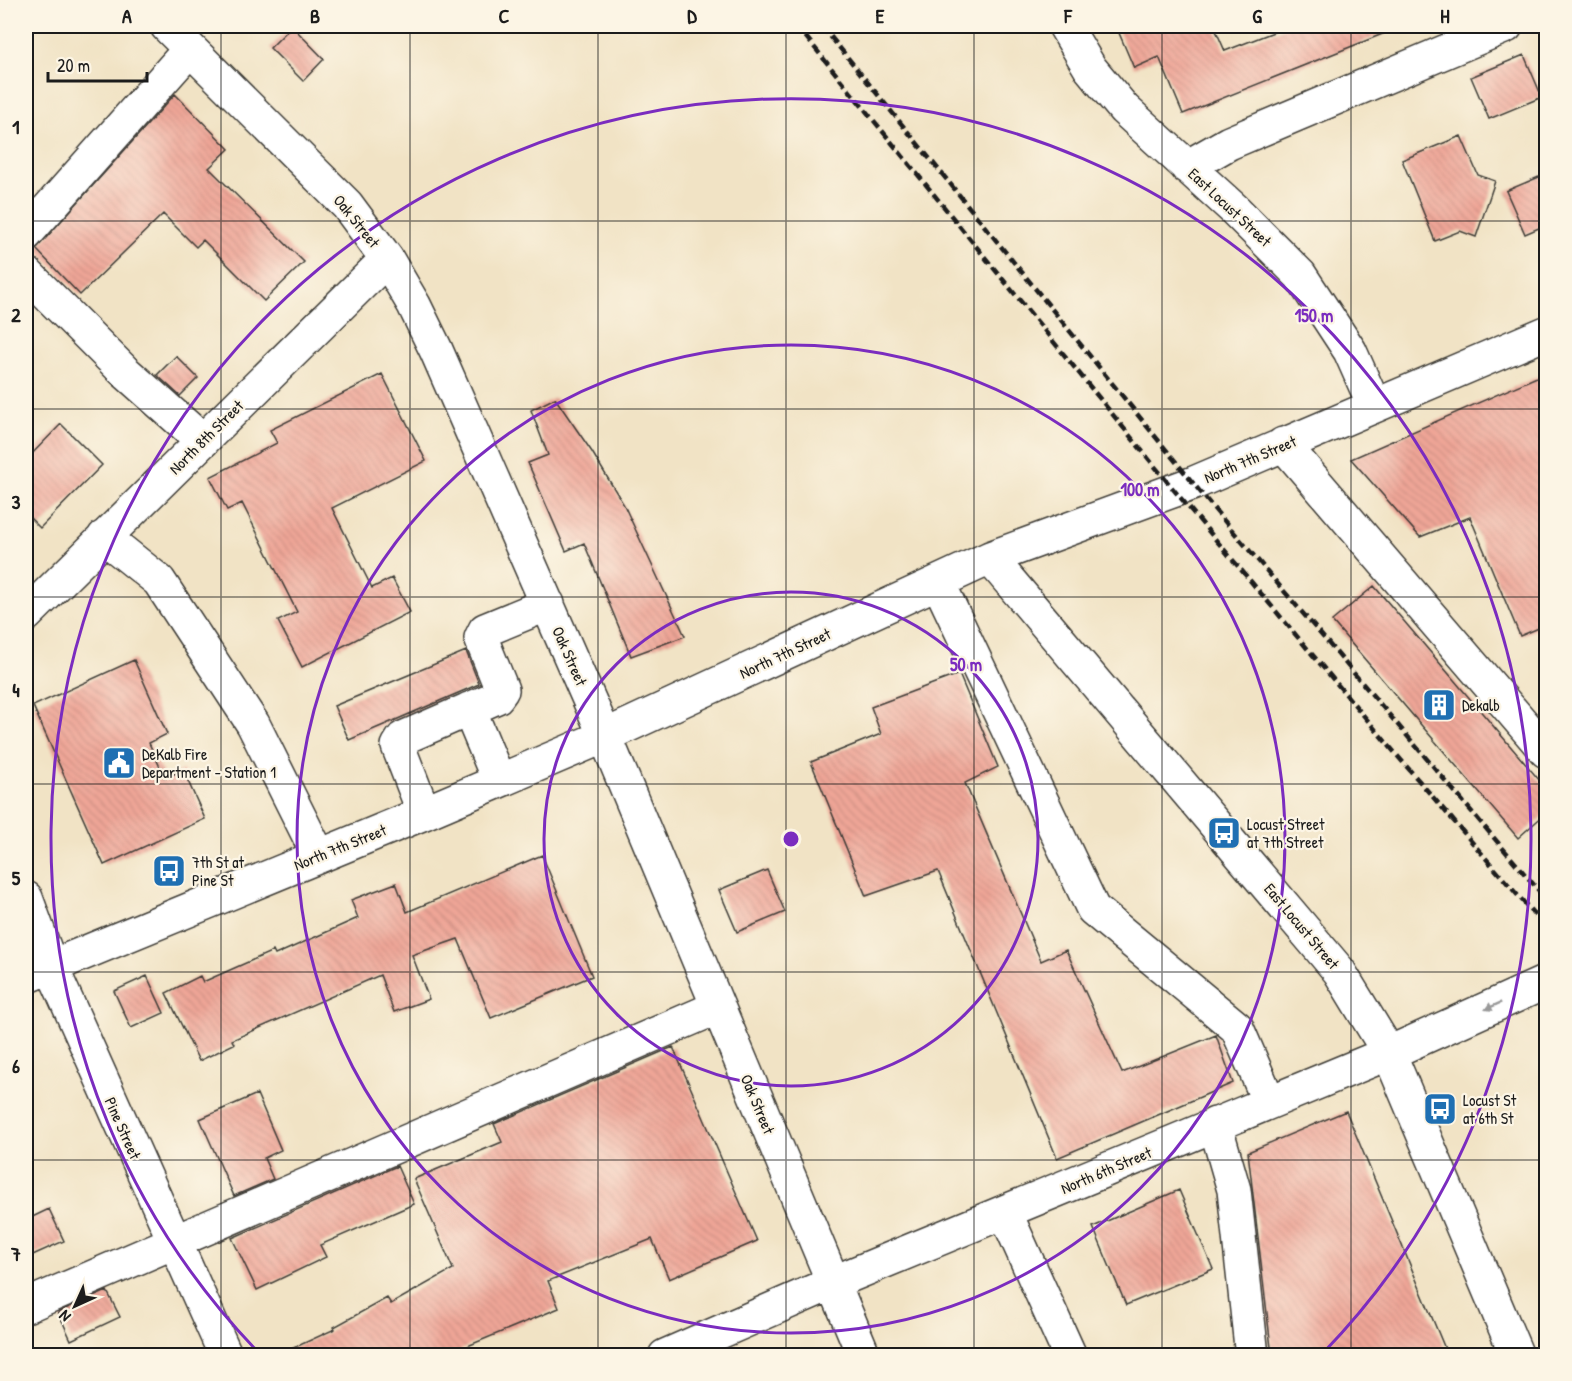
<svg xmlns="http://www.w3.org/2000/svg" width="1572" height="1381" font-family="'Patrick Hand',sans-serif">
	<style>
		.building { fill: url(#building-back-hatch) }
		.lines { fill: none; stroke-linecap: round; stroke-linejoin: round }
		.minor-casing { stroke: #3c3a35; stroke-width: 36 }
		.minor { stroke: #fff; stroke-width: 33 }
		.rail { stroke: #1c1c1c; stroke-width: 4.5; stroke-dasharray: 9 4.5; stroke-linecap: butt }
		.oneway { fill: #999 }
		.grid { fill: none; stroke: #1c1c1c; stroke-width: 1.5; stroke-opacity: 0.55 }
		.ring { fill: none; stroke: #7b2cbf; stroke-width: 3 }
		.labels { text-anchor: middle; dominant-baseline: central; stroke-width: 4.5; stroke-linejoin: round; paint-order: stroke }
		.street-label { font-size: 16px; fill: #1c1c1c; stroke: #fcf5e5 }
		.poi-label { font-size: 16px; fill: #1c1c1c; stroke: #fcf5e5; text-anchor: start }
		.centre { fill: #7b2cbf; stroke: #fcf5e5; stroke-width: 3 }
		.ring-label { font-size: 18px; text-anchor: middle; font-weight: bold; fill: #7b2cbf; stroke: #fcf5e5; stroke-width: 4.5; stroke-linejoin: round; paint-order: stroke }
		.neatline { fill: none; stroke: #1c1c1c; stroke-width: 2 }
		.grid-label { font-size: 20px; text-anchor: middle; font-weight: bold; fill: #1c1c1c }
	</style>
	<defs>
		<pattern id="building-back-hatch" width="6" height="6" patternUnits="userSpaceOnUse" patternTransform="scale(1.5)"><rect width="6" height="6" fill="#efa697"/><path d="M-1 5l2 2M0 0l6 6M5-1l2 2" fill="none" stroke="#cc8e82"/></pattern>
	</defs>
	<rect width="100%" height="100%" fill="#fcf5e5"/>
	<filter id="ink" filterUnits="userSpaceOnUse"><feTurbulence type="fractalNoise" baseFrequency=".0167" numOctaves="2"/><feDisplacementMap in="SourceGraphic" scale="12" xChannelSelector="R" yChannelSelector="G"/><feConvolveMatrix kernelMatrix="1 2 1 2 8 2 1 2 1" color-interpolation-filters="sRGB"/></filter>
	<filter id="wash" filterUnits="userSpaceOnUse"><feTurbulence type="fractalNoise" baseFrequency=".008" numOctaves="4" result="noise"/><feDisplacementMap in="SourceGraphic" scale="24" xChannelSelector="R" yChannelSelector="G"/><feGaussianBlur stdDeviation="1.35" result="paint"/><feColorMatrix in="noise" values="0 0 0 0 0 0 0 0 0 0 0 0 0 0 0 0 0 1.4 0 .05"/><feComposite in="paint" operator="in"/></filter>
	<g filter="url(#wash)">
		<rect width="100%" height="100%" fill="#f1e3c5"/>
		<g id="blocks">
			<path class="building" d="M 292,26 L 324,59 L 303,81 L 270,48 Z
				M 1116,26 L 1214,26 L 1225,51 L 1289,26 L 1400,27 L 1183,114 L 1159,57 L 1134,68 Z
				M 1524,55 L 1542,97 L 1489,119 L 1471,77 Z
				M 175,94 L 229,149 L 209,168 L 304,262 L 264,301 L 203,240 L 196,247 L 163,214 L 80,295 L 36,249 Z
				M 1461,136 L 1478,175 L 1495,181 L 1476,237 L 1460,231 L 1435,241 L 1402,160 Z
				M 1546,174 L 1546,225 L 1525,234 L 1506,191 Z
				M 176,356 L 198,378 L 180,396 L 157,375 Z
				M 1546,373 L 1546,625 L 1520,636 L 1470,517 L 1420,537 L 1351,459 Z
				M 382,374 L 426,461 L 332,508 L 372,588 L 392,578 L 410,612 L 302,667 L 278,621 L 297,612 L 242,503 L 227,510 L 210,477 L 277,443 L 270,430 Z
				M 555,398 L 592,452 L 624,505 L 685,636 L 631,656 L 584,543 L 566,551 L 528,463 L 548,455 L 531,410 Z
				M 61,424 L 102,465 L 40,528 L 26,514 L 26,460 Z
				M 1374,586 L 1546,788 L 1546,813 L 1518,838 L 1332,621 Z
				M 466,651 L 479,684 L 349,740 L 334,706 Z
				M 134,660 L 167,734 L 149,743 L 165,778 L 183,770 L 205,819 L 104,865 L 33,706 Z
				M 959,674 L 998,767 L 965,783 L 1041,961 L 1066,950 L 1122,1073 L 1216,1035 L 1233,1083 L 1057,1158 L 938,871 L 866,896 L 811,762 L 881,734 L 871,707 Z
				M 542,855 L 592,976 L 491,1018 L 458,939 L 412,955 L 429,999 L 394,1012 L 380,975 L 232,1040 L 234,1044 L 199,1061 L 166,993 L 200,976 L 203,982 L 273,951 L 275,955 L 358,918 L 351,900 L 396,883 L 407,912 Z
				M 767,870 L 785,912 L 737,932 L 719,890 Z
				M 147,976 L 164,1013 L 131,1028 L 114,991 Z
				M 673,1047 L 757,1241 L 669,1279 L 652,1239 L 548,1281 L 559,1308 L 470,1345 L 452,1356 L 276,1356 L 335,1329 L 334,1327 L 387,1298 L 391,1304 L 453,1269 L 414,1179 L 502,1142 L 494,1124 Z
				M 257,1094 L 281,1150 L 264,1158 L 273,1179 L 234,1196 L 200,1119 Z
				M 1346,1111 L 1448,1356 L 1272,1356 L 1248,1152 Z
				M 397,1166 L 414,1204 L 320,1245 L 326,1257 L 257,1290 L 232,1238 Z
				M 1179,1190 L 1213,1269 L 1126,1305 L 1093,1227 Z
				M 49,1209 L 64,1241 L 26,1258 L 26,1220 Z
				M 107,1291 L 120,1317 L 71,1340 L 58,1312 Z"/>
		</g>
	</g>
	<g filter="url(#ink)">
		<use href="#blocks" fill-opacity="0" stroke="#3c3a35" stroke-width="1.5"/>
		<g class="lines">
			<defs>
				<path id="minor" d="M 167,26 L 347,205 L 387,259 L 414,305 L 436,350 L 605,736 L 864,1356
					M 1065,26 L 1090,68 L 1124,109 L 1234,209 L 1300,275 L 1350,351 L 1374,405
					M 1187,167 L 1229,143 L 1506,26
					M 26,234 L 190,49
					M 26,273 L 123,370 L 203,441
					M 1283,444 L 1546,751
					M 104,537 L 159,581 L 253,724 L 319,856
					M 990,558 L 1339,971 L 1389,1053 L 1517,1356
					M 938,582 L 1093,909 L 1237,1028 L 1269,1102
					M 26,615 L 387,259
					M 469,709 L 499,781
					M 424,813 L 398,746 L 403,738 L 497,697 L 502,690 L 481,638 L 485,630 L 548,604
					M 26,898 L 51,966 L 226,1356
					M 26,977 L 424,813 L 605,736 L 990,558 L 1194,483 L 1546,333
					M 1215,1124 L 1234,1190 L 1252,1356
					M 1005,1212 L 1070,1356
					M 26,1306 L 718,1007
					M 665,1356 L 832,1283 L 1389,1053 L 1546,982"/>
			</defs>
			<use href="#minor" class="minor-casing"/>
			<use href="#minor" class="minor"/>
			<path class="rail" d="M 797,26 L 1174,490 L 1401,760 L 1546,928
				M 822,26 L 1215,510 L 1546,899"/>
		</g>
		<defs><path id="oneway-solid" d="M-6-.8H1V-3.2L6.5 0L1 3.2V.8H-6Z" transform="scale(1.5)"/></defs>
		<use class="oneway" href="#oneway-solid" transform="translate(1493 1006) rotate(156)"/>
	</g>
	<path class="grid" d="M 221,26 L 221,1356M 410,26 L 410,1356M 598,26 L 598,1356M 786,26 L 786,1356M 974,26 L 974,1356M 1162,26 L 1162,1356M 1351,26 L 1351,1356M 26,221 L 1546,221M 26,409 L 1546,409M 26,597 L 1546,597M 26,784 L 1546,784M 26,972 L 1546,972M 26,1160 L 1546,1160"/>
	<g class="ring">
		<circle cx="791" cy="839" r="247"/>
		<circle cx="791" cy="839" r="494"/>
		<path d="M259 1353A740 740 0 1 1 1323 1353"/>
	</g>
	<defs>
		<symbol id="building-square" viewBox="-11 -11 22 22"><rect x="-9" y="-9" width="18" height="18" rx="4" fill="#1f6fb2" stroke="#fcf5e5"/><path d="M-4-6H4V6H1V3H-1V6H-4ZM-2.5-4.3h1.7v1.8h-1.7ZM.8-4.3h1.7v1.8H.8ZM-2.5-1h1.7V.8h-1.7ZM.8-1h1.7V.8H.8Z" fill="#fff"/></symbol>
		<symbol id="civic-square" viewBox="-11 -11 22 22"><rect x="-9" y="-9" width="18" height="18" rx="4" fill="#1f6fb2" stroke="#fcf5e5"/><path d="M-.6-6.5H3V-4.5H.6V-3L4-1V1h2V6H-6V1h2V-1L-.6-3ZM-1.2 2.5V6h2.4V2.5Z" fill="#fff"/></symbol>
		<symbol id="bus-square" viewBox="-11 -11 22 22"><rect x="-9" y="-9" width="18" height="18" rx="4" fill="#1f6fb2" stroke="#fcf5e5"/><path d="M-5-6H5V4H4V6H2V4H-2V6H-4V4H-5ZM-3.5-4V0h7V-4ZM-3.5 1.2v1.5H-2V1.2ZM2 1.2v1.5H3.5V1.2Z" fill="#fff"/></symbol>
	</defs>
	<g fill-rule="evenodd">
		<use href="#building-square" x="1420" y="686" width="38" height="38"/>
		<use href="#civic-square" x="100" y="744" width="38" height="38"/>
		<use href="#bus-square" x="1205" y="814" width="38" height="38"/>
		<use href="#bus-square" x="150" y="852" width="38" height="38"/>
		<use href="#bus-square" x="1421" y="1090" width="38" height="38"/>
	</g>
	<g class="labels">
		<g class="street-label">
			<text transform="translate(1230 207) rotate(43)">East Locust Street</text>
			<text transform="translate(357 221) rotate(51)">Oak Street</text>
			<text transform="translate(206 437) rotate(-45)">North 8th Street</text>
			<text transform="translate(1250 459) rotate(-23)">North 7th Street</text>
			<text transform="translate(785 653) rotate(-25)">North 7th Street</text>
			<text transform="translate(570 656) rotate(66)">Oak Street</text>
			<text transform="translate(340 847) rotate(-22)">North 7th Street</text>
			<text transform="translate(1302 926) rotate(50)">East Locust Street</text>
			<text transform="translate(758 1104) rotate(67)">Oak Street</text>
			<text transform="translate(123 1128) rotate(66)">Pine Street</text>
			<text transform="translate(1106 1170) rotate(-23)">North 6th Street</text>
		</g>
		<g class="poi-label">
			<text x="1462" y="705">Dekalb</text>
			<text x="142" y="754">DeKalb Fire<tspan x="142" dy="18">Department - Station 1</tspan></text>
			<text x="1247" y="824">Locust Street<tspan x="1247" dy="18">at 7th Street</tspan></text>
			<text x="192" y="862">7th St at<tspan x="192" dy="18">Pine St</tspan></text>
			<text x="1463" y="1100">Locust St<tspan x="1463" dy="18">at 6th St</tspan></text>
		</g>
	</g>
	<circle cx="791" cy="839" r="9" class="centre"/>
	<g class="ring-label">
		<text x="1314" y="322">150 m</text>
		<text x="1140" y="496">100 m</text>
		<text x="966" y="671">50 m</text>
	</g>
	<rect width="1572" height="1381" fill="none" stroke="#fcf5e5" stroke-width="66"/>
	<g transform="translate(75 1306) rotate(225)" stroke="#fcf5e5" stroke-width="4.5" paint-order="stroke">
	<path d="M0-4.5L10 22L0 15L-10 22Z" fill="#1c1c1c"/>
	<text y="-9" font-size="16" font-weight="bold" text-anchor="middle" fill="#1c1c1c">N</text>
	</g>
	<path d="M48 72v9h99v-9" fill="none" stroke="#1c1c1c" stroke-width="3"/>
	<text x="57" y="72" font-size="18" fill="#1c1c1c" stroke="#fcf5e5" stroke-width="4.5" paint-order="stroke">20 m</text>
	<rect x="33" y="33" width="1506" height="1315" class="neatline"/>
	<g class="grid-label">
		<text x="127" y="23">A</text>
		<text x="315" y="23">B</text>
		<text x="504" y="23">C</text>
		<text x="692" y="23">D</text>
		<text x="880" y="23">E</text>
		<text x="1068" y="23">F</text>
		<text x="1257" y="23">G</text>
		<text x="1445" y="23">H</text>
		<text x="16" y="134">1</text>
		<text x="16" y="322">2</text>
		<text x="16" y="509">3</text>
		<text x="16" y="697">4</text>
		<text x="16" y="885">5</text>
		<text x="16" y="1073">6</text>
		<text x="16" y="1261">7</text>
	</g>
</svg>
